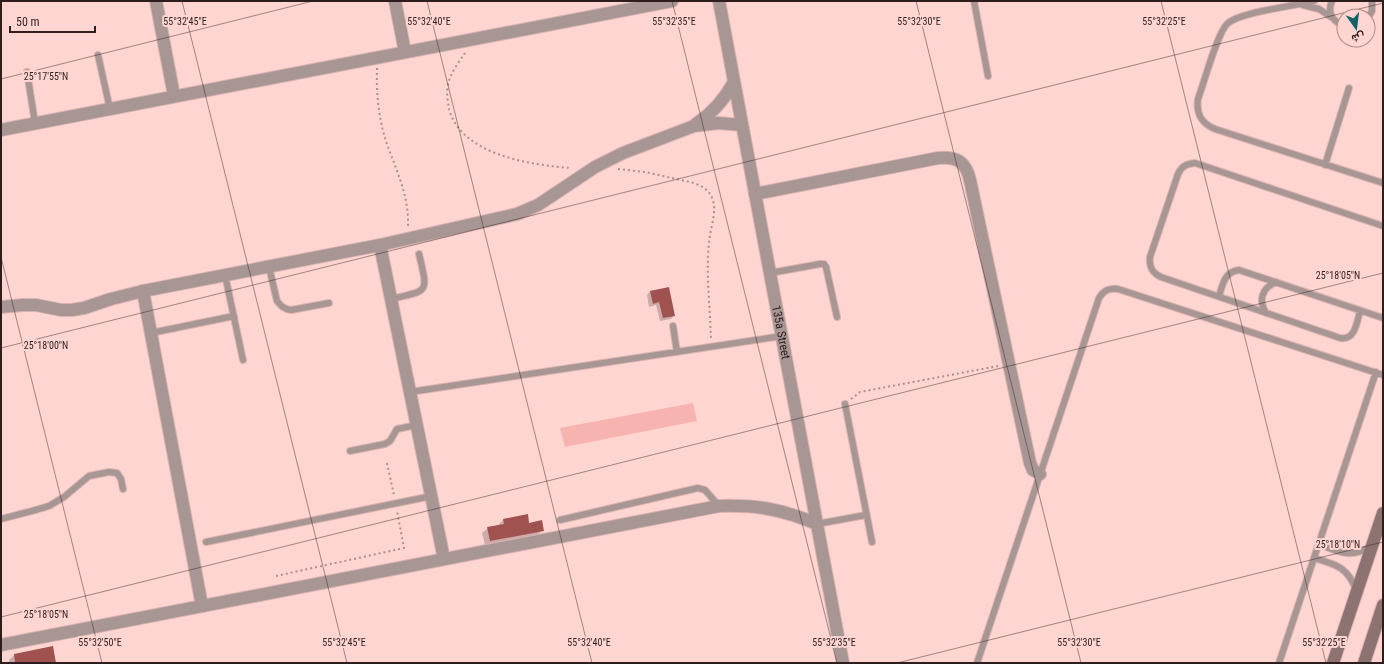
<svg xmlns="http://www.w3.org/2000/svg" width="1384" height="664" font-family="'Roboto Condensed',Vazirmatn,sans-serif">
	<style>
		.green { fill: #f6b3b0 }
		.shadow { fill: #0003 }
		.building { fill: #a05251 }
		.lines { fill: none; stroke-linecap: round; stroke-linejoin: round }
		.lane-casing { stroke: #d9b4b1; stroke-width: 8 }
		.street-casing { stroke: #d9b4b1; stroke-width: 14 }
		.secondary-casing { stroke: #d9b4b1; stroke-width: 14 }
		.path { stroke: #af8f8d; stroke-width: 2; stroke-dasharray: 2 3; stroke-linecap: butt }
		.lane { stroke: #a89695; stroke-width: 6 }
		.street { stroke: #a89695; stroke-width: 12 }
		.secondary { stroke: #8c7271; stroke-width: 12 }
		.ticks { fill: none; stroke: #2d1e1d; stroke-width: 1; stroke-opacity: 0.45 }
		.labels { text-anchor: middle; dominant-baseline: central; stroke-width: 4; stroke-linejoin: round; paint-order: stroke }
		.street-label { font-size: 12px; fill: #2d1e1d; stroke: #ffd5d2 }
		.ticks-label { font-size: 10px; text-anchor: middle; fill: #2d1e1d; stroke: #ffd5d2; stroke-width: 4; stroke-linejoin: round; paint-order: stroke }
	</style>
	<rect width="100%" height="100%" fill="#ffd5d2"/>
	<path class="green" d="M 693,403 L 697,421 L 565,447 L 560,428 Z"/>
	<path class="shadow" d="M 668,288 L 674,315 L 671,319 L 660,321 L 656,305 L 649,307 L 647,295 L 650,291 Z
		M 503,520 L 528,524 L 543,530 L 537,535 L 485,545 L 482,533 L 488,528 L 498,525 Z
		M 14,655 L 55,663 L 9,663 L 9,660 Z"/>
	<path class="building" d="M 669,287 L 675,316 L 663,318 L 659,302 L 653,304 L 650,291 Z
		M 528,514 L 529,523 L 542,520 L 544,531 L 490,541 L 487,527 L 504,524 L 503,519 Z
		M 53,646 L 56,663 L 15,663 L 14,654 Z"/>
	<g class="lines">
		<defs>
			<path id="lane" d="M 974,1 L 988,76
				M 1314,1 C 1295,6 1239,12 1227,24 C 1217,34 1204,83 1198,99 C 1196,114 1201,123 1215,129 L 1383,183
				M 1332,1 C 1327,12 1332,22 1344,25
				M 1303,5 L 1319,9 L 1331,17
				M 1368,18 L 1372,11 L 1372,1
				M 98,55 L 110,109
				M 27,72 L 35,123
				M 1325,165 L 1349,88
				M 269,267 L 277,301 C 281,306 284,309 291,310 L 329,303
				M 770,273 L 820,264 L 824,264 L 826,267 L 837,317
				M 225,275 L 243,360
				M 1219,296 C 1223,284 1224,272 1239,270 L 1383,318
				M 391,299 C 430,290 428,293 419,254
				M 1360,311 C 1357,322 1355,341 1340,338 L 1161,277 C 1152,273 1149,267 1150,257 L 1178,174 C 1182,166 1186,164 1195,163 L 1383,226
				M 1266,313 C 1258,300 1262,288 1276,282
				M 673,326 L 677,352
				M 151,333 L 234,316
				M 410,392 L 782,336
				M 845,404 L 872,542
				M 350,451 L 385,444 L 390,441 L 397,429 L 417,425
				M 1,519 L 32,511 L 49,506 L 64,497 L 89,476 L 109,472 L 117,473 L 121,479 L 123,489
				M 560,520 L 698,488 L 705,490 L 719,506
				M 817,524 L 866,515
				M 206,542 L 432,496
				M 1319,544 C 1338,552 1352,559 1371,546
				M 1314,558 C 1335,564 1348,567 1356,590
				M 977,663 L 1099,298 C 1104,290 1109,288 1118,289 L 1383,375
				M 1279,663 L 1376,372"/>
			<g id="street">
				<path d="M 156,1 L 174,96"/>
				<path d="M 395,1 L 405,52"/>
				<path id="s1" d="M 719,1 L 843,663"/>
				<path d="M 696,124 C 713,113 724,100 734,82"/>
				<path d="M 1,130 L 672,1"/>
				<path d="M 755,194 L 938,158 C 957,156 966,162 970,180 L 1030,463 L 1033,470 L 1040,474"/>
				<path d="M 380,245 L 444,559"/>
				<path d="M 143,291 L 202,606"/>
				<path d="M 1,307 L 23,305 L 36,305 L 61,310 L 72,310 L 84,308 L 111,299 L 143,291 L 380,245 L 517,214 L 538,205 L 595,167 L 623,153 L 694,126 L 718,123 L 742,125"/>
				<path d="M 1,645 L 719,506 C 757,505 782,509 817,524"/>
			</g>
			<path id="secondary" d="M 1333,663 L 1383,513
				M 1364,663 L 1383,605"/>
		</defs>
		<use href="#lane" class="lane-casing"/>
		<use href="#street" class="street-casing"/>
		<use href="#secondary" class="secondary-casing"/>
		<path class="path" d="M 465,53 C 459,62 450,73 448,85 C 446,93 448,102 449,109 C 461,155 531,165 571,168
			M 377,68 C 376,95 379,122 388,147 C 398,174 409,197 408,227
			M 618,169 L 645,172 L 694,183 C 702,186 709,190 712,198 C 717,209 712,223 710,235 C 705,268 710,305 711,339
			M 851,399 L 860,392 L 998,366
			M 387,463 L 394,495
			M 276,576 L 404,548 L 397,511"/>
		<use href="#lane" class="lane"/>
		<use href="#street" class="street"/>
		<use href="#secondary" class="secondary"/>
	</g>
	<path class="ticks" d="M 182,1 L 347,663M 427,1 L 592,663M 672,1 L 837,663M 916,1 L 1081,663M 1161,1 L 1326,663M 1,79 L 313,1M 1,257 L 102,663M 1,348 L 1383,3M 1,617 L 1383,273M 897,663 L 1383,542"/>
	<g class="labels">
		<g class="street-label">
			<text stroke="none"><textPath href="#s1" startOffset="337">135a Street</textPath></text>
		</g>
	</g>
	<g class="ticks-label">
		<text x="185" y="25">55°32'45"E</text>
		<text x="429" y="25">55°32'40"E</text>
		<text x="674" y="25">55°32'35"E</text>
		<text x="919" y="25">55°32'30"E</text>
		<text x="1164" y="25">55°32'25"E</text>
		<text x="46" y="80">25°17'55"N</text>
		<text x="1338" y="279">25°18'05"N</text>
		<text x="46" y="349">25°18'00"N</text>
		<text x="1338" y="548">25°18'10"N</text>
		<text x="46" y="618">25°18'05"N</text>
		<text x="100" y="646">55°32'50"E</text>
		<text x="344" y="646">55°32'45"E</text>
		<text x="589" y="646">55°32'40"E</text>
		<text x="834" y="646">55°32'35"E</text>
		<text x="1079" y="646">55°32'30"E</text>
		<text x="1324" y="646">55°32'25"E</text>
	</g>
	<rect width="1384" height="664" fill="none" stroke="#2d1e1d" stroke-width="4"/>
	<g transform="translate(1356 28) rotate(166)"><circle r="19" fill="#ffd5d2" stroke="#ab8c8a"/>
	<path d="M0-3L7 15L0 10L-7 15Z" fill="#116267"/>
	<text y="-6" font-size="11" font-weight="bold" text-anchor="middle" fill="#2d1e1d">ش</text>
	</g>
	<path d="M10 26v6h85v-6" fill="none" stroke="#2d1e1d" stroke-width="2"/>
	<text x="16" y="26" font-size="12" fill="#2d1e1d" stroke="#ffd5d2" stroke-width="3" paint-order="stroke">50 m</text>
</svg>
